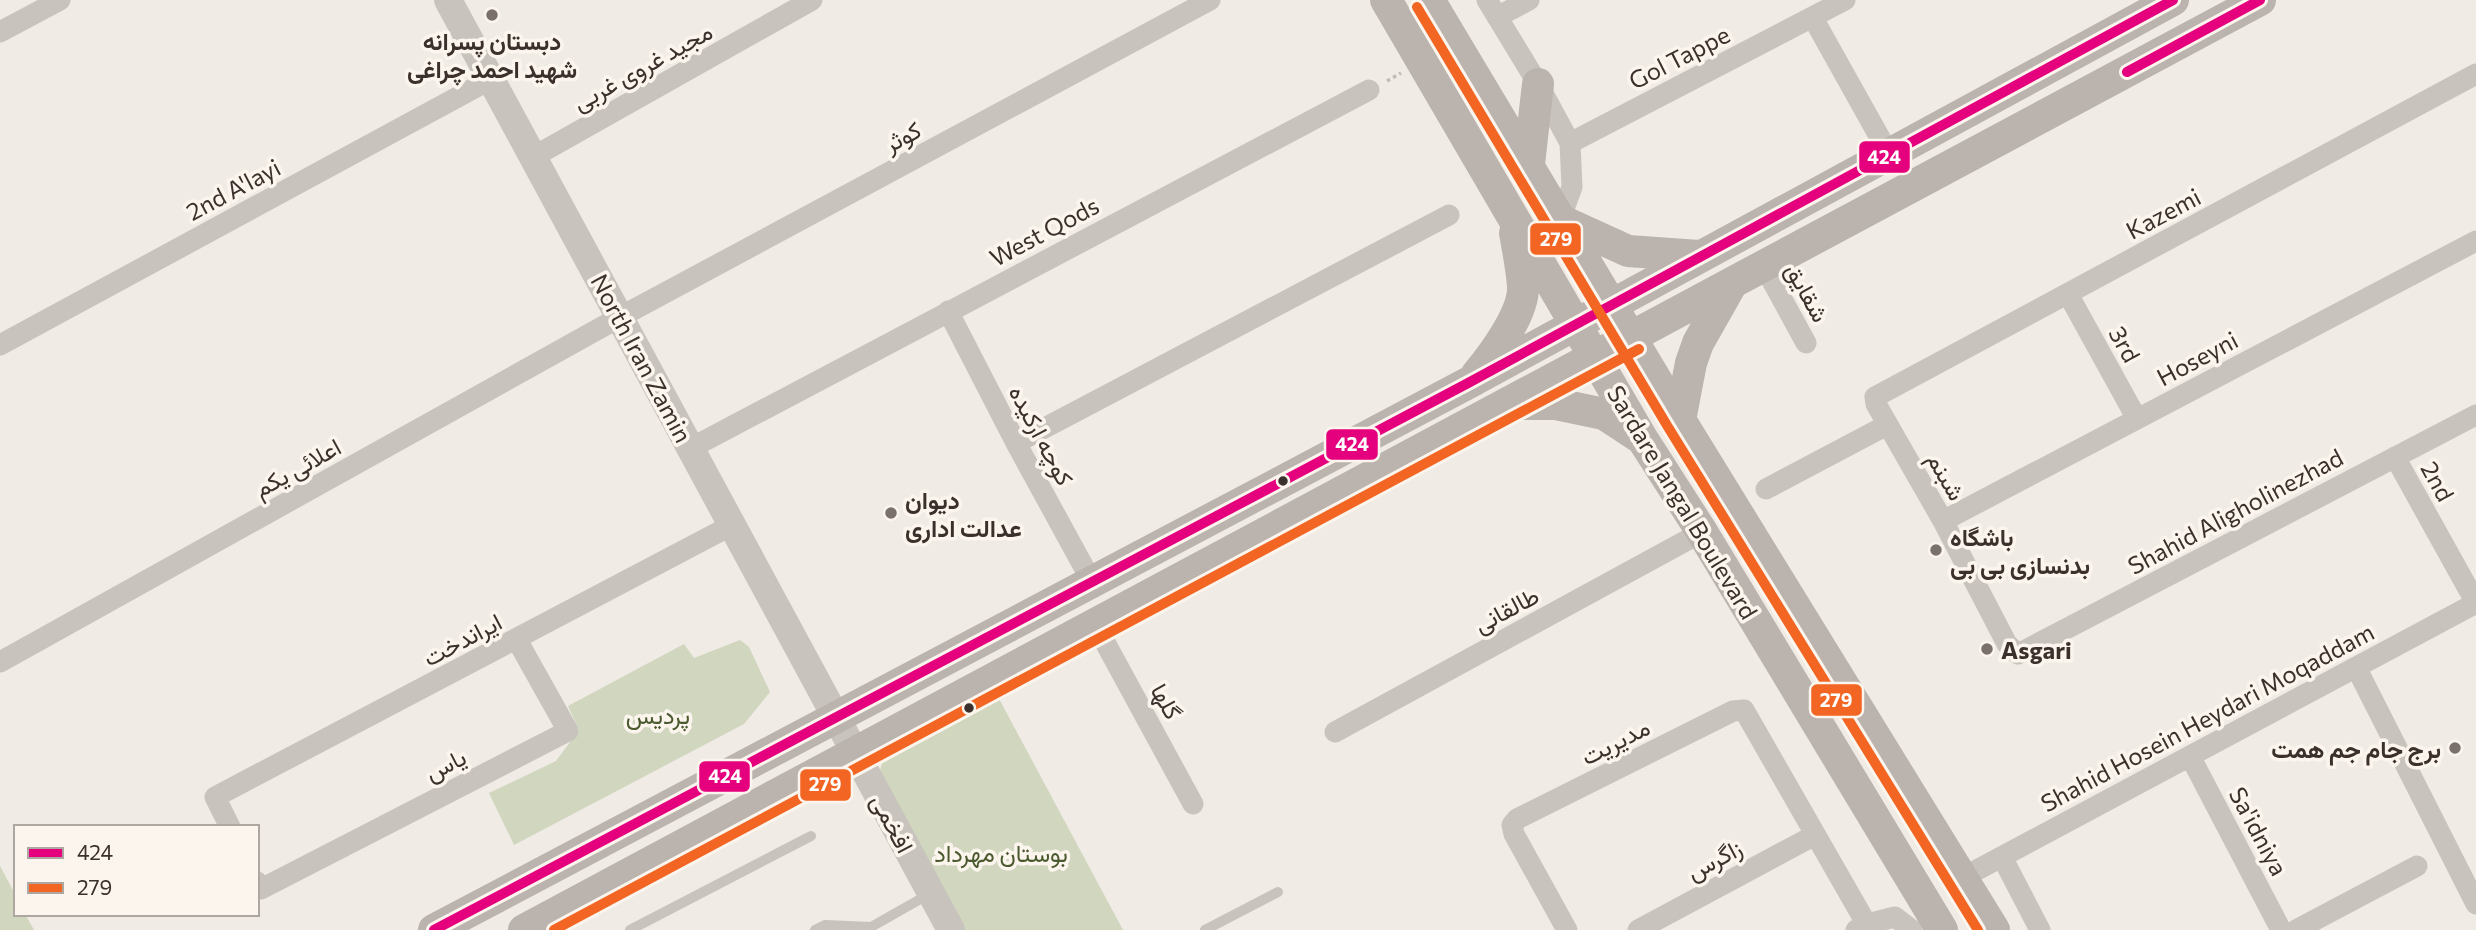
<svg xmlns="http://www.w3.org/2000/svg" width="2476" height="930" font-family="Commissioner,Vazirmatn,sans-serif">
	<style>
		.green { fill: #d1d6bf }
		.lines { fill: none; stroke-linecap: round; stroke-linejoin: round }
		.path { stroke: #c2bbb6; stroke-width: 3.5; stroke-dasharray: 3.5 3.5; stroke-linecap: butt }
		.service { stroke: #c9c3be; stroke-width: 10 }
		.minor { stroke: #c9c3be; stroke-width: 21 }
		.tertiary { stroke: #c9c3be; stroke-width: 28 }
		.secondary { stroke: #bab3ae; stroke-width: 32 }
		.bus-1-casing { stroke: #fbf5ee; stroke-width: 16 }
		.bus-2-casing { stroke: #fbf5ee; stroke-width: 16 }
		.bus-1 { stroke: #e5007d; stroke-width: 10 }
		.bus-2 { stroke: #f26522; stroke-width: 10 }
		.poi-dot { fill: #7a716c; stroke: #fbf5ee; stroke-width: 2.5 }
		.bus-dot { fill: #3b302b; stroke: #fbf5ee; stroke-width: 2.5 }
		.labels { text-anchor: middle; dominant-baseline: central; stroke-width: 7; stroke-linejoin: round; paint-order: stroke }
		.poi-label { font-size: 24px; font-weight: bold; fill: #3b302b; stroke: #fbf5ee; text-anchor: start }
		.street-label { font-size: 24px; fill: #3b302b; stroke: #fbf5ee }
		.park-label { font-size: 24px; fill: #4a5a2e; stroke: #fbf5ee }
		.line-badge { stroke: #fbf5ee; stroke-width: 2.5 }
		.badge-label { font-size: 19px; text-anchor: middle; font-weight: bold; fill: #fff }
	</style>
	<rect width="100%" height="100%" fill="#f0ebe5"/>
	<path class="green" d="M 740,640 L 749,647 L 770,692 L 744,724 L 514,845 L 489,793 L 556,761 L 579,730 L 568,706 L 684,644 L 694,658 Z
		M 997,695 L 1123,930 L 963,930 L 879,774 L 884,756 Z
		M 0,866 L 16,896 L 16,914 L 25,914 L 34,930 L 0,930 Z"/>
	<g class="lines">
		<path class="path" d="M 1387,81 L 1401,73"/>
		<path class="service" d="M 630,930 L 811,836
			M 815,930 L 825,925 L 871,927 L 931,893
			M 1205,930 L 1278,892"/>
		<path class="minor" d="M 1487,0 L 1538,84 L 1570,143 L 1572,187 L 1560,220
			M 1497,17 L 1529,0
			M 1813,18 L 1889,154
			M 0,32 L 60,0
			M 2476,74 L 1875,397 L 1876,404 L 1943,521 L 2007,644 L 2018,654 L 2476,415
			M 1570,143 L 1845,0
			M 533,157 L 812,0
			M 1764,266 L 1806,343
			M 2068,294 L 2137,419
			M 948,311 L 1016,443 L 1092,582
			M 0,345 L 491,79
			M 1016,443 L 1449,215
			M 691,448 L 1369,90
			M 2395,457 L 2476,603
			M 1766,489 L 1887,425
			M 1943,521 L 2476,241
			M 1095,624 L 1193,804
			M 0,662 L 620,317 L 1210,0
			M 2356,667 L 2476,904
			M 1335,732 L 1702,532
			M 2190,756 L 2281,930
			M 230,827 L 215,797 L 732,525
			M 2002,857 L 2040,930
			M 1962,878 L 2476,603
			M 257,882 L 261,889 L 568,731 L 517,640
			M 1567,930 L 1514,834 L 1512,825 L 1517,819 L 1733,711 L 1744,710 L 1870,930
			M 1638,930 L 1815,835
			M 1856,930 L 1867,924 L 1895,917 L 1912,930
			M 2296,930 L 2417,866"/>
		<path class="tertiary" d="M 448,0 L 951,930"/>
		<path class="secondary" d="M 1386,0 L 1643,440 L 1702,532 L 1942,930
			M 1429,0 L 1680,420 L 1994,930
			M 1529,164 L 1538,84
			M 1560,220 L 1628,251 L 1699,256
			M 1477,374 C 1493,355 1524,313 1523,287 C 1522,269 1518,250 1515,233
			M 1510,404 L 1556,404 L 1604,414 L 1639,437
			M 1680,420 L 1691,363 L 1698,343 L 1732,283
			M 434,930 L 1470,382 L 2173,0
			M 524,930 L 2260,0"/>
		<defs>
			<path id="bus-1" d="M 2127,72 L 2260,0
				M 434,930 L 1470,382 L 2173,0"/>
			<path id="bus-2" d="M 1417,7 L 1668,427 L 1978,930
				M 554,930 L 1639,349"/>
		</defs>
		<use href="#bus-1" class="bus-1-casing"/>
		<use href="#bus-2" class="bus-2-casing"/>
		<use href="#bus-1" class="bus-1"/>
		<use href="#bus-2" class="bus-2"/>
	</g>
	<g class="poi-dot">
		<circle cx="492" cy="15" r="7"/>
		<circle cx="891" cy="513" r="7"/>
		<circle cx="1936" cy="550" r="7"/>
		<circle cx="1987" cy="649" r="7"/>
		<circle cx="2455" cy="748" r="7"/>
	</g>
	<g class="bus-dot">
		<circle cx="1283" cy="481" r="6"/>
		<circle cx="969" cy="708" r="6"/>
	</g>
	<g class="labels">
		<g class="poi-label">
			<text x="492" y="40" text-anchor="middle">دبستان پسرانه<tspan x="492" dy="28">شهید احمد چراغی</tspan></text>
			<text x="905" y="499">دیوان<tspan x="905" dy="28">عدالت اداری</tspan></text>
			<text x="1950" y="536">باشگاه<tspan x="1950" dy="28">بدنسازی بی بی</tspan></text>
			<text x="2001" y="649">Asgari</text>
			<text x="2441" y="748" text-anchor="end">برج جام جم همت</text>
		</g>
		<g class="street-label">
			<text transform="translate(1679 57) rotate(-27)">Gol Tappe</text>
			<text transform="translate(642 66) rotate(-29)">مجید غروی غربی</text>
			<text transform="translate(902 136) rotate(-28)">کوثر</text>
			<text transform="translate(233 189) rotate(-28)">2nd A'layi</text>
			<text transform="translate(2163 213) rotate(-28)">Kazemi</text>
			<text transform="translate(1044 231) rotate(-28)">West Qods</text>
			<text transform="translate(1808 292) rotate(61)">شقایق</text>
			<text transform="translate(2125 344) rotate(61)">3rd</text>
			<text transform="translate(642 358) rotate(62)">North Iran Zamin</text>
			<text transform="translate(2197 358) rotate(-28)">Hoseyni</text>
			<text transform="translate(1042 435) rotate(62)">کوچه ارکیده</text>
			<text transform="translate(297 467) rotate(-29)">اعلائی یکم</text>
			<text transform="translate(1947 476) rotate(60)">شبنم</text>
			<text transform="translate(2438 481) rotate(61)">2nd</text>
			<text transform="translate(1683 502) rotate(59)">Sardare Jangal Boulevard</text>
			<text transform="translate(2235 511) rotate(-28)">Shahid Aligholinezhad</text>
			<text transform="translate(1506 609) rotate(-28)">طالقانی</text>
			<text transform="translate(462 639) rotate(-28)">ایراندخت</text>
			<text transform="translate(1167 701) rotate(61)">گلها</text>
			<text transform="translate(2207 717) rotate(-28)">Shahid Hosein Heydari Moqaddam</text>
			<text transform="translate(1615 741) rotate(-27)">مدیریت</text>
			<text transform="translate(445 764) rotate(-27)">یاس</text>
			<text transform="translate(893 823) rotate(62)">افخمی</text>
			<text transform="translate(2259 831) rotate(62)">Sa'idniya</text>
			<text transform="translate(1714 859) rotate(-28)">زاگرس</text>
		</g>
		<g class="park-label">
			<text x="658" y="714">پردیس</text>
			<text x="1001" y="852">بوستان مهرداد</text>
		</g>
	</g>
	<g class="line-badge">
		<rect x="1858" y="140" width="53" height="34" rx="7" fill="#e5007d"/>
		<rect x="1529" y="222" width="53" height="34" rx="7" fill="#f26522"/>
		<rect x="1325" y="428" width="54" height="33" rx="7" fill="#e5007d"/>
		<rect x="1810" y="683" width="53" height="34" rx="7" fill="#f26522"/>
		<rect x="698" y="760" width="53" height="33" rx="7" fill="#e5007d"/>
		<rect x="799" y="768" width="53" height="34" rx="7" fill="#f26522"/>
	</g>
	<g class="badge-label">
		<text x="1884" y="164">424</text>
		<text x="1556" y="246">279</text>
		<text x="1352" y="451">424</text>
		<text x="1836" y="707">279</text>
		<text x="725" y="783">424</text>
		<text x="825" y="791">279</text>
	</g>
	<rect x="14" y="825" width="245" height="91" fill="#fbf5ee" stroke="#aea6a0" stroke-width="2"/>
	<rect x="28" y="848" width="35" height="10" fill="#e5007d" stroke="#aea6a0" stroke-width="2"/>
	<text x="77" y="860" font-size="21" fill="#3b302b">424</text>
	<rect x="28" y="883" width="35" height="10" fill="#f26522" stroke="#aea6a0" stroke-width="2"/>
	<text x="77" y="895" font-size="21" fill="#3b302b">279</text>
</svg>
